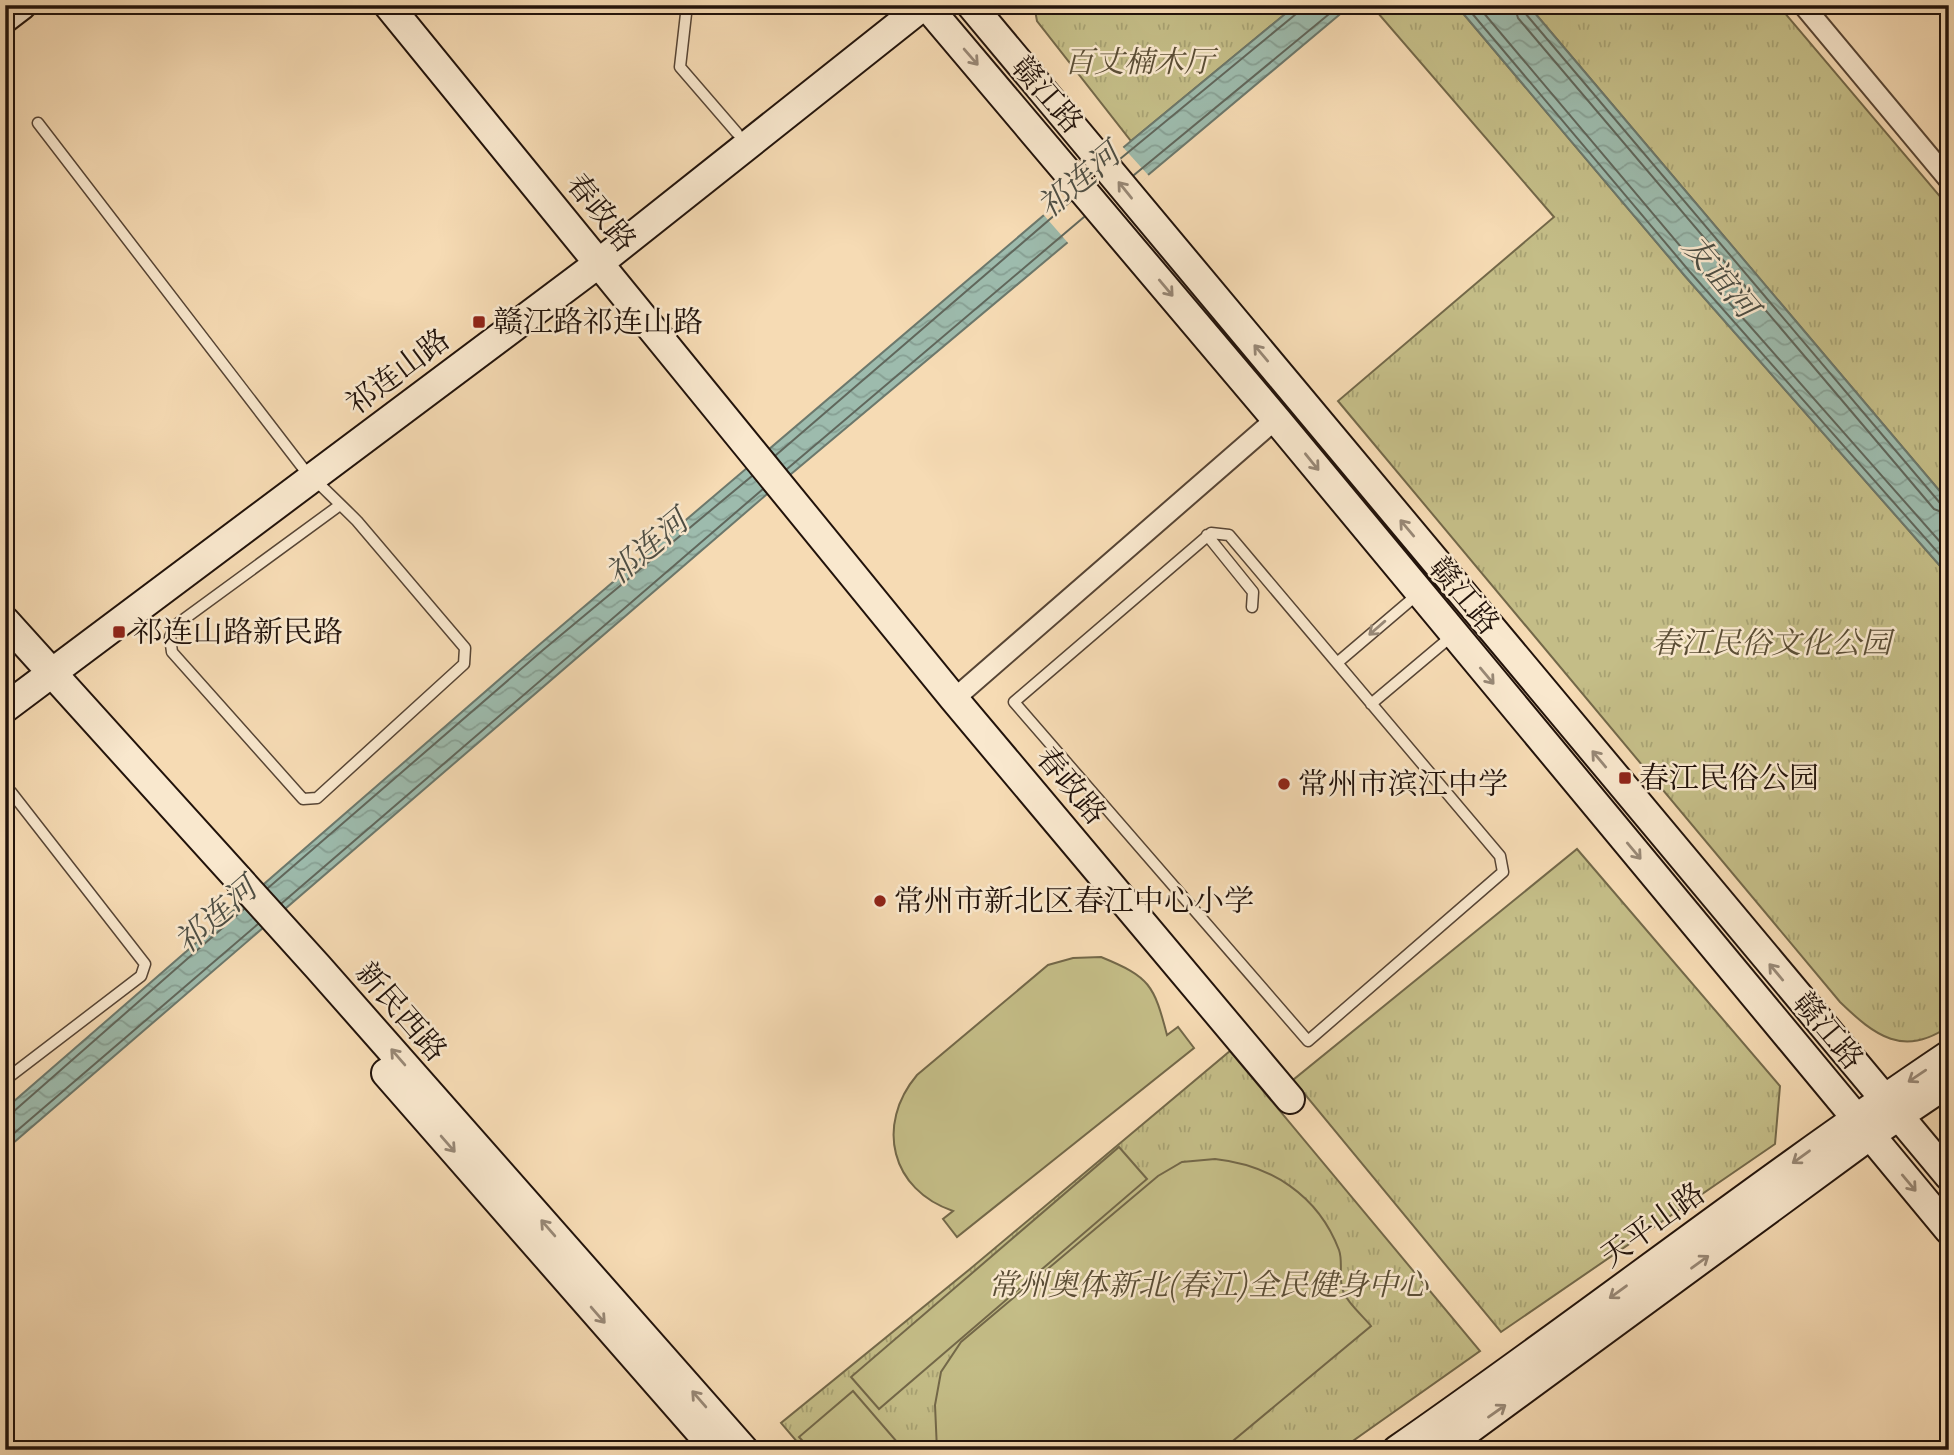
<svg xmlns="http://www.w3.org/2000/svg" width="1954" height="1455" font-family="Cardo,'Noto Serif SC',serif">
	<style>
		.grass { fill: url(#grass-tufts); stroke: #736849; stroke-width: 2 }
		.pitch { fill: #c4bd87; stroke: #736849; stroke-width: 2 }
		.water { fill: url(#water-waves); stroke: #6c786c; stroke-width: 2 }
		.pier { fill: #f6dbb4 }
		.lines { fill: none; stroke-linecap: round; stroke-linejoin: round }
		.shore { stroke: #60675c; stroke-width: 2 }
		.lane-casing { stroke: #574535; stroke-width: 13 }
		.street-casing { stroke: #574535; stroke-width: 23 }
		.secondary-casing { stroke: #22130b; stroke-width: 32 }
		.lane { stroke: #f9e8ce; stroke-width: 10 }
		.street { stroke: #f9e8ce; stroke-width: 19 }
		.secondary { stroke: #f9e8ce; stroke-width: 28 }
		.oneway { stroke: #988876 }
		.poi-dot { fill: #8f2418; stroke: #f9e8ce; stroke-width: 2.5 }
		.labels { text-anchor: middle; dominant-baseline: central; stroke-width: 5; stroke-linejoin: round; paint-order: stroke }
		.park-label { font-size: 30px; font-style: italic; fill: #5b4e36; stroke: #f9e8ce }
		.street-label { font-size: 30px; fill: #22130b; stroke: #f9e8ce }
		.poi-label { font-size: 30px; fill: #22130b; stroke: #f9e8ce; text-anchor: start }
		.water-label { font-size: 32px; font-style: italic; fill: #4d4e44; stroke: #f9e8ce }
	</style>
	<defs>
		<pattern id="grass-tufts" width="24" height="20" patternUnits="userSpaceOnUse" patternTransform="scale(1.75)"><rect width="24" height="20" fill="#c4bd87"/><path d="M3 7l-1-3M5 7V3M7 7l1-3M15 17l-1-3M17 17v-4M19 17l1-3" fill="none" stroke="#a8a273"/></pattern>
		<pattern id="water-waves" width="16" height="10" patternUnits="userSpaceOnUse" patternTransform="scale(1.75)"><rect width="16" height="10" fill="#9dbbad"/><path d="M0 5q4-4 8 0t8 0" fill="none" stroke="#87a094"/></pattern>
	</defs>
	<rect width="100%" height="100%" fill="#f6dbb4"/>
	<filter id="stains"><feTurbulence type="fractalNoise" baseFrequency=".00286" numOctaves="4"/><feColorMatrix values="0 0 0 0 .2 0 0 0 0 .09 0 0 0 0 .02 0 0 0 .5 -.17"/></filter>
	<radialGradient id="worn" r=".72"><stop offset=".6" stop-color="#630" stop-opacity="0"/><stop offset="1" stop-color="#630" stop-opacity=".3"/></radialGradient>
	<path class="grass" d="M 1034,5 L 1296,5 L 1131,141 L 1037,21 Z
		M 1371,5 L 1456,5 L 1685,276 L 1949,576 L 1949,1026 C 1904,1058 1875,1036 1840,1002 L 1338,401 L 1554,217 Z
		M 1528,5 L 1778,5 L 1949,207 L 1949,502 Z
		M 1577,849 L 1780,1086 L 1775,1144 L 1501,1332 L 1293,1080 Z
		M 1230,1051 L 1480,1351 L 1340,1450 L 804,1450 L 781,1423 L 970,1269 Z"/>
	<path class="pitch" d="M 1101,957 C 1150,977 1154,985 1167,1035 L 1178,1027 L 1194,1048 L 957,1237 L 943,1219 L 953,1211 C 891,1190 875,1125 917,1075 L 1048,965 L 1073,958 Z
		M 1119,1147 L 1147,1179 L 879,1409 L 851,1377 Z
		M 1215,1159 C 1271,1165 1318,1195 1339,1250 C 1343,1261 1339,1275 1342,1287 C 1344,1300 1363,1316 1371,1326 L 1222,1450 L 937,1450 L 935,1405 L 941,1372 L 961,1342 L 1158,1176 L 1182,1162 Z
		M 853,1391 L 904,1450 L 811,1450 L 799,1437 Z"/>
	<path class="water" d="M 1296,5 L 1351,5 L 766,495 L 5,1150 L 5,1109 L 539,645 L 1131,141 Z
		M 1456,5 L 1528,5 L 1949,502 L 1949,576 L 1685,276 Z"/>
	<path class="pier" d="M 1121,145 L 1149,176 L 1069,244 L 1042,213 Z"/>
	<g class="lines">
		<path class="shore" d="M 1465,5 L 1690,272 L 1949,565
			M 1477,5 L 1697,266 L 1949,552
			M 1514,5 L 1518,18 L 1934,509 L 1949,515
			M 1523,5 L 1525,13 L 1940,503 L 1949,506
			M 1120,159 L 1296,14 L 1299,5
			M 1134,175 L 1340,5
			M 776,455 L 1071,201
			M 787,469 L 1084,217
			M 268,888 L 543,650 L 752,476
			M 282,903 L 763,489
			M 5,1114 L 13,1112 L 244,909
			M 5,1141 L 258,924"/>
		<defs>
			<path id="lane" d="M 687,5 L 680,67 L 737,133
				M 38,123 L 303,468 C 321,486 339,503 357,521 L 465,648 L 464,664 L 317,798 L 303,799 L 172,652 L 170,637 L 176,625 L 340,505
				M 1211,533 L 1229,535 L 1500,856 L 1503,872 L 1308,1041 L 1014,702 Z
				M 1207,535 L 1253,592 L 1252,607
				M 1337,663 L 1418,594
				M 1371,704 L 1453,635
				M 5,791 L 11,792 L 145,964 L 141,976 L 5,1080"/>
			<path id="street" d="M 1803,5 L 1949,180
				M 954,699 L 1276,419"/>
			<path id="secondary" d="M 388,5 L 954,699 L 1290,1099
				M 926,5 L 1276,419 L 1949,1230
				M 971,5 L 1949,1176
				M 5,18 L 22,5
				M 5,621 L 318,967 L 744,1450
				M 5,708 L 599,263 L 924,5
				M 386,1073 L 716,1450
				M 1397,1450 C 1583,1321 1761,1181 1949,1055
				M 1441,1450 L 1869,1136 L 1949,1082"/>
		</defs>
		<use href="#lane" class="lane-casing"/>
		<use href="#street" class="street-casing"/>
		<use href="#secondary" class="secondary-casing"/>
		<use href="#lane" class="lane"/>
		<use href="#street" class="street"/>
		<use href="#secondary" class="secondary"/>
	</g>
	<defs><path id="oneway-shaft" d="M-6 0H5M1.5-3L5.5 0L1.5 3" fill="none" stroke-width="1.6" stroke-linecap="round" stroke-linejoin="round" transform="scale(1.75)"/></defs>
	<g class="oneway">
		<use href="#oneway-shaft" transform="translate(971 57) rotate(49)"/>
		<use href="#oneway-shaft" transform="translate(1125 190) rotate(-129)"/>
		<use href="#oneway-shaft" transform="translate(1166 288) rotate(50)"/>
		<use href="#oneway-shaft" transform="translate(1261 353) rotate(-130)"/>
		<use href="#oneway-shaft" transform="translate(1312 462) rotate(51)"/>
		<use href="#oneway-shaft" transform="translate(1407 528) rotate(-130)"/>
		<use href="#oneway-shaft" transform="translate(1377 628) rotate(139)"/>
		<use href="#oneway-shaft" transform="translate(1487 676) rotate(50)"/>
		<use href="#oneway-shaft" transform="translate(1599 759) rotate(-130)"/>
		<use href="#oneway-shaft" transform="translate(1634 851) rotate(50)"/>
		<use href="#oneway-shaft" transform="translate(1776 972) rotate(-130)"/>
		<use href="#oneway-shaft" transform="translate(398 1057) rotate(-131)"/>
		<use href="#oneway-shaft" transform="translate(1917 1076) rotate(146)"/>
		<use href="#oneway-shaft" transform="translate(448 1144) rotate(49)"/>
		<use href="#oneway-shaft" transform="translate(1801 1157) rotate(144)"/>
		<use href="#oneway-shaft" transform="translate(1909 1183) rotate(50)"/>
		<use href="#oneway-shaft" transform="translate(548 1228) rotate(-131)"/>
		<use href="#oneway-shaft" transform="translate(1700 1262) rotate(-36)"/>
		<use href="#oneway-shaft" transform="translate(1618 1292) rotate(144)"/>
		<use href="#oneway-shaft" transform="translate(598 1315) rotate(49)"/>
		<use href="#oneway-shaft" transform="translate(699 1399) rotate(-131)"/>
		<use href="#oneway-shaft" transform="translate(1497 1411) rotate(-35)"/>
	</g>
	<g class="poi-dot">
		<rect x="472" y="315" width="14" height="14" rx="3.5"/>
		<rect x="112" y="625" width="14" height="14" rx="3.5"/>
		<rect x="1618" y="771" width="14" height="14" rx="3.5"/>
		<circle cx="1284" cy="784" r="7"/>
		<circle cx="880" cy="901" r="7"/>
	</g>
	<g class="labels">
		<g class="park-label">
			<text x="1139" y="62">百丈楠木厅</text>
			<text x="1771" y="643">春江民俗文化公园</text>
			<text x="1208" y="1285">常州奥体新北(春江)全民健身中心</text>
		</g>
		<g class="street-label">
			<text transform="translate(1047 95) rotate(49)">赣江路</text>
			<text transform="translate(601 213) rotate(51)">春政路</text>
			<text transform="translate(398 372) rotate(-37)">祁连山路</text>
			<text transform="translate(1464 596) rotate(50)">赣江路</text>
			<text transform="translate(1071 786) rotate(50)">春政路</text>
			<text transform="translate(401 1012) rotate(49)">新民西路</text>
			<text transform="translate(1828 1031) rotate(50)">赣江路</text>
			<text transform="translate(1653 1225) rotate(-36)">天平山路</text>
		</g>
		<g class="poi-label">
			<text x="493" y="322">赣江路祁连山路</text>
			<text x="133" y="632">祁连山路新民路</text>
			<text x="1639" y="778">春江民俗公园</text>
			<text x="1298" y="784">常州市滨江中学</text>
			<text x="894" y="901">常州市新北区春江中心小学</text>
		</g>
		<g class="water-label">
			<text transform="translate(1079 181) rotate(-40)">祁连河</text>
			<text transform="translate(1720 277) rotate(50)">友谊河</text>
			<text transform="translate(647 548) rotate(-40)">祁连河</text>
			<text transform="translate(216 916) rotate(-41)">祁连河</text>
		</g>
	</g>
	<rect width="1954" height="1455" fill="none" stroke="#f6dbb4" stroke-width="28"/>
	<rect x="7" y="7" width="1940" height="1441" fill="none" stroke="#22130b" stroke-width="3.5"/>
	<rect x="14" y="14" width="1926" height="1427" fill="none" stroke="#22130b" stroke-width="2"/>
	<rect width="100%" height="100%" filter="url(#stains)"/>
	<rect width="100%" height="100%" fill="url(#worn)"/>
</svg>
